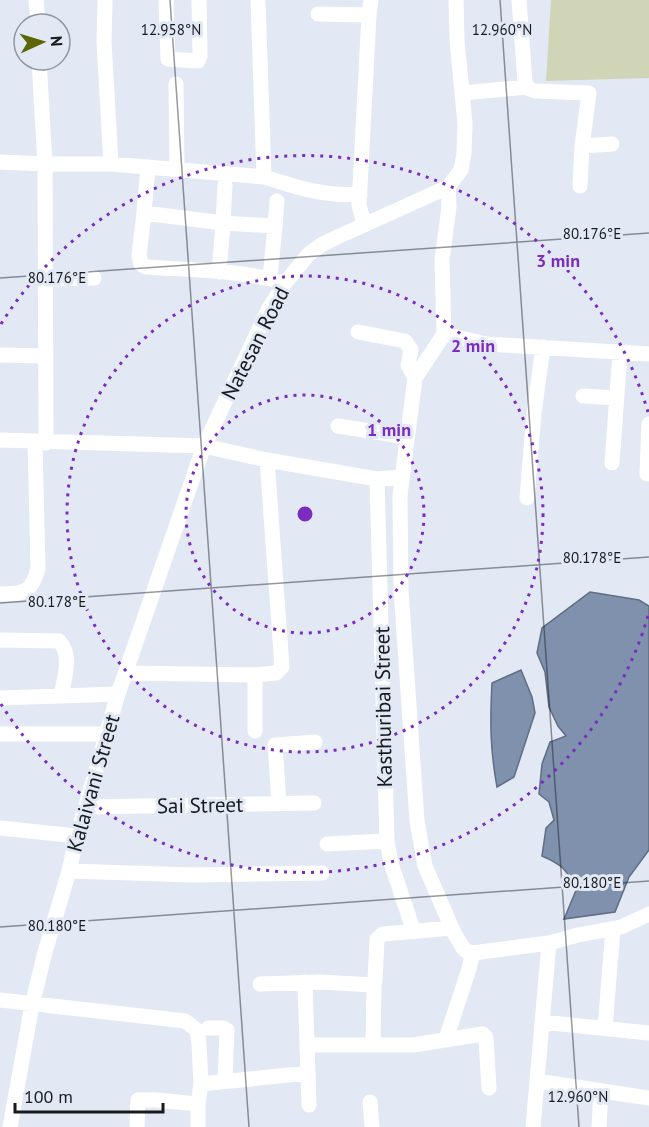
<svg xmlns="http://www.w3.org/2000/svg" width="649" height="1127" font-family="'PT Sans',sans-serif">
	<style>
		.green { fill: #d0d5b7 }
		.water { fill: #7f91ad; stroke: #606d82; stroke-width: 1.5 }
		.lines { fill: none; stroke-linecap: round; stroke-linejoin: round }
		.minor { stroke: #fff; stroke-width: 15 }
		.ticks { fill: none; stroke: #171a1e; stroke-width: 1.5; stroke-opacity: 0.45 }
		.ring { fill: none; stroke: #7b2cbf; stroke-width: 3; stroke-dasharray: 3 6 }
		.labels { text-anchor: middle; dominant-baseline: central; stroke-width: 6; stroke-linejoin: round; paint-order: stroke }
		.street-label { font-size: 21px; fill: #171a1e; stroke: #e2e9f5 }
		.ticks-label { font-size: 15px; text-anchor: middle; fill: #171a1e; stroke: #e2e9f5; stroke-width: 6; stroke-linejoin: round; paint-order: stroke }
		.centre { fill: #7b2cbf; stroke: #e2e9f5; stroke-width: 3 }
		.ring-label { font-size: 18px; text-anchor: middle; font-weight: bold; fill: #7b2cbf; stroke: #e2e9f5; stroke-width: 6; stroke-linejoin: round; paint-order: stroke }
	</style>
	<rect width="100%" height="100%" fill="#e2e9f5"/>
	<path class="green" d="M 551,0 L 649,0 L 649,78 L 546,81 Z"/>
	<path class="water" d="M 590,592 L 639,600 L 649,606 L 649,850 L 629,877 L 615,912 L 564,919 L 577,888 C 565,869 563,865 542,856 L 546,828 L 554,820 L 549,802 L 539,794 L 542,764 L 550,742 L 566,736 L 558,726 L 549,707 L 545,672 L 537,653 L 542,628 Z
		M 521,670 L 532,697 L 535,713 L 514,777 L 497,787 C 490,749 490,721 492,683 Z"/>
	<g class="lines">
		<path class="minor" d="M 36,0 L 38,24
			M 105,0 L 104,42 L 111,164
			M 166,0 L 168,59 L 198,61 L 200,56 L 199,0
			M 258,0 L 264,177
			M 519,0 L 525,82 L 529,89 L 535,91 L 589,93 L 582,146
			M 318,14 L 369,15 L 371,0
			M 39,60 L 45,164 L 46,443
			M 176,84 L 177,169
			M 462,93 L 528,87
			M 0,162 L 45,164 L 111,164 L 264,177 C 286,184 311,192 335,194 C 343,195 351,194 360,195
			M 148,167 L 144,213 L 139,255 L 141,264 L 146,267 C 189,270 244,270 285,283
			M 225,185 L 223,223 L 275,226 L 270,278
			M 580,186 L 582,146 L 612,144
			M 448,187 L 449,207 L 442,260 L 444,334 L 415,378 L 400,495 L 401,590 L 417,821 L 425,866 L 454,933 L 463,948 L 466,951 L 473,953 L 549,943 L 578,935 L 621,927 L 649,914
			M 144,213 L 223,223 L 219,272
			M 364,224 L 359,205 L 369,15
			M 275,226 L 277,201
			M 45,279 L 94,278
			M 358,332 L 405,341 L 411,350 L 408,365 L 415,378
			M 444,334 L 486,344 L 649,354
			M 0,355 L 46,356
			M 583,396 L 616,398
			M 338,426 L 407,437
			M 0,440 L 204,446 L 267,460 L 377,479 L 402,477
			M 612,463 L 620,353
			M 647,474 L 649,424
			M 377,479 L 387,841 L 391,863 L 414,932
			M 527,498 L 534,413 L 543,347
			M 0,594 C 23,594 32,593 38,568 L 35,442
			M 0,640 L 59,641 C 73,656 64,678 61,696
			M 126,673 L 255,675 L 276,673 L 282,667 L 267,460
			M 255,675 L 255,731
			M 0,698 L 118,694
			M 0,734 L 107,734
			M 279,804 L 275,745 L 315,742
			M 87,807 L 314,803
			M 0,828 L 77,836
			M 327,844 L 387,841
			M 69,871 L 192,875 L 322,873
			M 305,982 L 309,1105
			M 260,984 L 320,982 L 374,985 L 375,980 L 377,939 L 383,934 L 452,928
			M 0,1000 L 185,1021 L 197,1030 L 199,1044 L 201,1084 L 198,1104 L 198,1127
			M 542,1022 L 649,1033
			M 208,1028 L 223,1028 L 227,1030 L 225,1081
			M 605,1028 L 613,929
			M 446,1039 L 468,972 L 473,953
			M 373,1044 L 374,985
			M 308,1045 L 413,1045 L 483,1034 L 485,1036 L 486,1039 L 489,1088
			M 537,1081 L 649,1098
			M 201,1084 L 308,1073
			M 370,1102 L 372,1127
			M 10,1127 L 32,1005 L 45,952 L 69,871 L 77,836 L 118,694 L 204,446 L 269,308 L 285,283 L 308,255 L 321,245 L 333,239 L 448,187 L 461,170 L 464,153 L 465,124 L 457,40 L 456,0
			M 137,1127 L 138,1100 L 156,1100 L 198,1104
			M 533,1127 L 549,943
			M 599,1127 L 601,1091"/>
	</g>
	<path class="ticks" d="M 170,0 L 249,1127M 500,0 L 579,1127M 0,278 L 649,233M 0,603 L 649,557M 0,927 L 649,881"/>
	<g class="ring">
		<circle cx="305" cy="514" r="119"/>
		<circle cx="305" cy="514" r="238"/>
		<path d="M648 616A358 358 0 0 1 1 704M1 324A358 358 0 0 1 648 412"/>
	</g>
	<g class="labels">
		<g class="street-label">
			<text transform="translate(255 343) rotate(-63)">Natesan Road</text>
			<text transform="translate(383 707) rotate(-91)">Kasthuribai Street</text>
			<text transform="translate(93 783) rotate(-74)">Kalaivani Street</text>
			<text transform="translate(200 805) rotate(-1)">Sai Street</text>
		</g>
	</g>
	<g class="ticks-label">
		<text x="171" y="35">12.958°N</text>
		<text x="502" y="35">12.960°N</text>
		<text x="592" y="239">80.176°E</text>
		<text x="57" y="283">80.176°E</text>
		<text x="592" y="563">80.178°E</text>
		<text x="57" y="607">80.178°E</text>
		<text x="592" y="888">80.180°E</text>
		<text x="57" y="931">80.180°E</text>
		<text x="578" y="1102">12.960°N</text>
	</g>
	<circle cx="305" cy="514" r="9" class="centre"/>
	<g class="ring-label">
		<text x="558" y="267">3 min</text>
		<text x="473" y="352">2 min</text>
		<text x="389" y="436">1 min</text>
	</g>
	<g transform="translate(42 42) rotate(86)"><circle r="28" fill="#e2e9f5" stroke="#91969f" stroke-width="1.5"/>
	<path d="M0-4.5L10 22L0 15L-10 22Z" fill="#5d6606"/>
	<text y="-9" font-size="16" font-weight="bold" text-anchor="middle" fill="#171a1e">N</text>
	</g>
	<path d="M15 1103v9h148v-9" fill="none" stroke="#171a1e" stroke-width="3"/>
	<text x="24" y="1103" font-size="18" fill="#171a1e" stroke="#e2e9f5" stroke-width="4.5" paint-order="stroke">100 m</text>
</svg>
